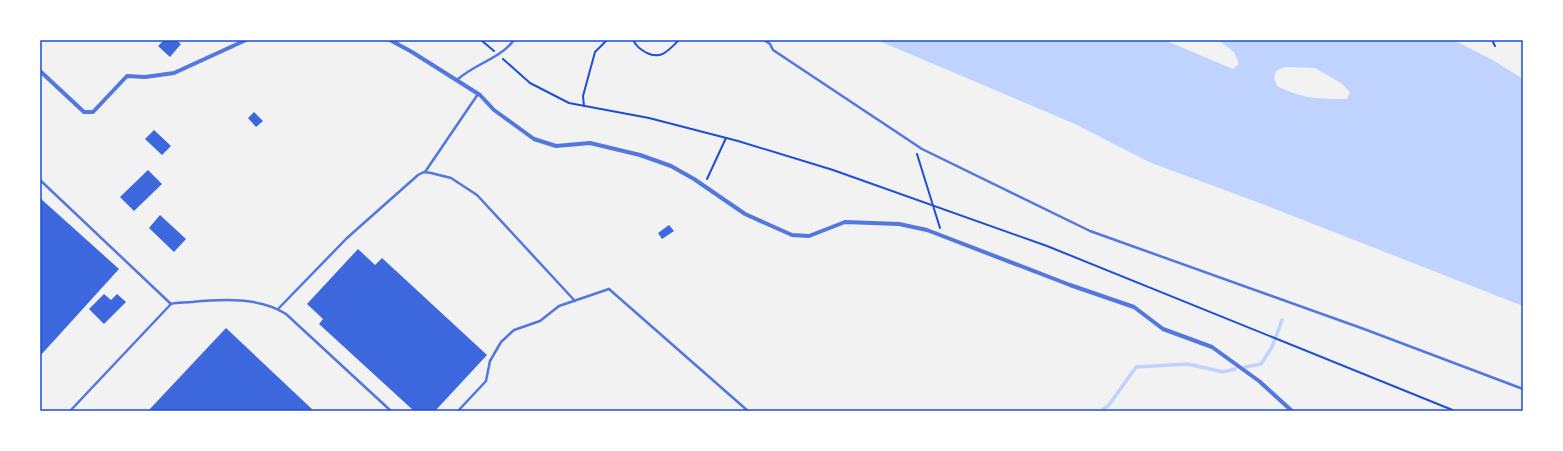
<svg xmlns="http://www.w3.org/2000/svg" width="1563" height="451" font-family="'Source Sans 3',sans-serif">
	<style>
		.water { fill: #bfd3fe; fill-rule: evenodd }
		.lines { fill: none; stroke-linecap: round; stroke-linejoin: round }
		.stream { stroke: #bfd3fe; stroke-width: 3.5 }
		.building { fill: #3d67dc }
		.path { stroke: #1d4ed8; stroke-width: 2 }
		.service { stroke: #5277de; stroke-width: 2.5 }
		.minor { stroke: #5277de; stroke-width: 4 }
		.neatline { fill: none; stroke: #1d4ed8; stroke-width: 1.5 }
	</style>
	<rect width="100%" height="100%" fill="#f2f2f2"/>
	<path class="water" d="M 877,40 L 1164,40 L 1233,69 L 1239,64 L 1234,52 L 1218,40 L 1453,40 L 1491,59 L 1523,79 L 1523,306 L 1257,202 L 1149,162 L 1075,124 ZM 1285,67 L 1315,68 L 1341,83 L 1350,92 L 1347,99 C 1318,99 1303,99 1277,86 L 1274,78 L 1276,71 Z"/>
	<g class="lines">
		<path class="stream" d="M 1245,367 L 1261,364 L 1272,347 L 1282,320
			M 1101,411 L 1109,405 L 1136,367 L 1188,364 L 1223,372 L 1235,369"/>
	</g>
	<path class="building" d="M 164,40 L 176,40 L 181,44 L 170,57 L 158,46 Z
		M 254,112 L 263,121 L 256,127 L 248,118 Z
		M 154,130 L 171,146 L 162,155 L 145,139 Z
		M 148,170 L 162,184 L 134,211 L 120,197 Z
		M 40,198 L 119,269 L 40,356 Z
		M 160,215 L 186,239 L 174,252 L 149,228 Z
		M 669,225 L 674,231 L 662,239 L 658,233 Z
		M 358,249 L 375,265 L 382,258 L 487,355 L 435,411 L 414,411 L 319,324 L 323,319 L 307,304 Z
		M 104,294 L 111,300 L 117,294 L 126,302 L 104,324 L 89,309 Z
		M 226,328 L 314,411 L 148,411 Z"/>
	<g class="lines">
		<path class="path" d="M 481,40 L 494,51
			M 633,40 C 637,47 640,49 647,53 C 661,60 669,50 679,40
			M 1492,40 L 1495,46
			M 503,59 L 530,83 L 569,103 L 649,118 L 738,141 L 833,170 L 1047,246 L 1455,411
			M 584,106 L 583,96 L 595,52 L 607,40
			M 917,154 L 940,228
			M 707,179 L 726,138"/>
		<path class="service" d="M 764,40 L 770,44 L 773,50 L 922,149 L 1090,231 L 1364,329 L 1523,389
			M 457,80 C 474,64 500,59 514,40
			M 425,172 L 478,94
			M 40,180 L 171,304
			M 278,309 L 347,238 L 418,175 L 424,172 L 431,173 L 451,178 L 477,195 L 575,301
			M 70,411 L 171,304 C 178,302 184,303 192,302 C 222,299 260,297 286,314 L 391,411
			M 458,411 L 486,381 L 490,361 L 501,342 L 514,330 L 540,321 L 559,306 L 609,289 L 748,411"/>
		<path class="minor" d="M 390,40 L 412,52 L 480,95 L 494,110 L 534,139 L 556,146 L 590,143 L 640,155 L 671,166 L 694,179 L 745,214 L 792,235 L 809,236 L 845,222 L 899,224 L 927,230 L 1070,285 L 1134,307 L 1163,329 L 1212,347 L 1259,381 L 1292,411
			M 40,71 L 84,112 L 93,112 L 127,76 L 145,77 L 174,73 L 246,40"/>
	</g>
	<rect width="1563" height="451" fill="none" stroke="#ffffff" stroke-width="82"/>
	<rect x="41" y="41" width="1481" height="369" class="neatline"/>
</svg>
